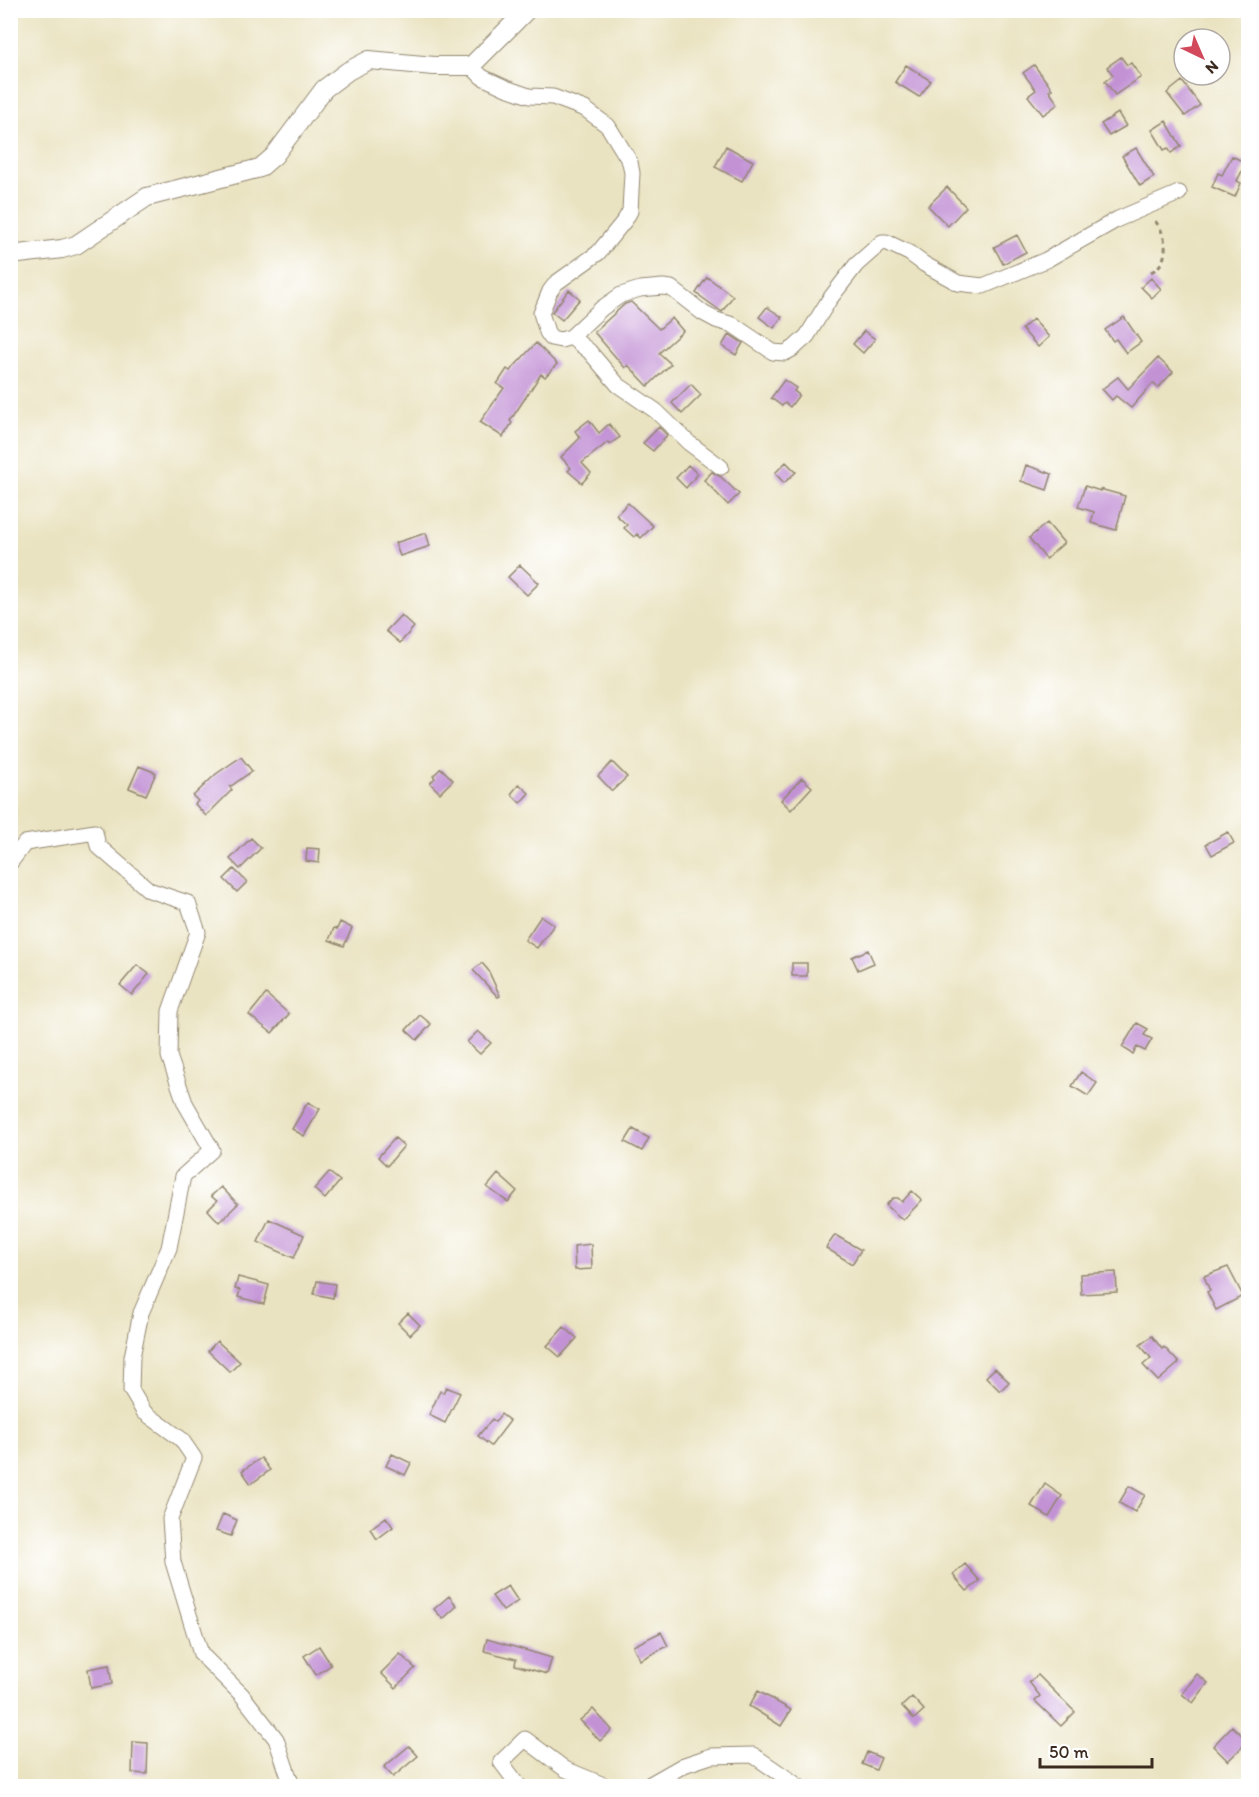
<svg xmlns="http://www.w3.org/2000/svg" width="1259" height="1797" font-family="Itim,sans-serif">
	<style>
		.building { fill: #c292d5 }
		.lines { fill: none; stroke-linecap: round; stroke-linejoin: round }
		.minor-casing { stroke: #928670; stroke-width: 17 }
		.tertiary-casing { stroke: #928670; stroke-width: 20 }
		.path { stroke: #928670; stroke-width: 3; stroke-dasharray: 4.5 4.5; stroke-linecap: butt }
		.minor { stroke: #fff; stroke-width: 15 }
		.tertiary { stroke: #fff; stroke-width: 18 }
	</style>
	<rect width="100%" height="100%" fill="#fff"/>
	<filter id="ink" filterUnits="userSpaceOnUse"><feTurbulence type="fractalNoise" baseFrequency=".0167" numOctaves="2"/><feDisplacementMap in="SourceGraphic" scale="12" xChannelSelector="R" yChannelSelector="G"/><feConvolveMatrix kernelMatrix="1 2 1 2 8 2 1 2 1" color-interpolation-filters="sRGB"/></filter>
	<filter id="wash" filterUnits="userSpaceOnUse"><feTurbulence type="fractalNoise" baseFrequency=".008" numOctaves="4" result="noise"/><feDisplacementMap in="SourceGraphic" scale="24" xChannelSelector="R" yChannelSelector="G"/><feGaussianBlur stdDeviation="1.35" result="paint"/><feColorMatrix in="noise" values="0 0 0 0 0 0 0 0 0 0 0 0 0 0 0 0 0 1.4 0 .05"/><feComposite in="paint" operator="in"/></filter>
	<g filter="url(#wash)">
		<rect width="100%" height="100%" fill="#eae3c1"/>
		<g id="blocks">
			<path class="building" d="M 1121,57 L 1127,65 L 1131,63 L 1141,77 L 1115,95 L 1105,81 L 1113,75 L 1107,67 Z
				M 906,65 L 931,81 L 919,97 L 895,82 Z
				M 1034,65 L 1052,89 L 1049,91 L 1058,104 L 1043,115 L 1028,96 L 1036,90 L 1023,73 Z
				M 1182,81 L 1200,105 L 1185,116 L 1167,93 Z
				M 1118,113 L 1126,126 L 1109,136 L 1101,124 Z
				M 1166,121 L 1181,146 L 1171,153 L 1168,148 L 1164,150 L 1152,130 Z
				M 726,146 L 753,161 L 742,181 L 715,167 Z
				M 1136,148 L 1154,177 L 1140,186 L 1122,156 Z
				M 1232,156 L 1246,163 L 1237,181 L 1241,183 L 1235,197 L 1212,187 L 1218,173 L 1222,175 Z
				M 947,187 L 966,207 L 948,226 L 928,206 Z
				M 1017,235 L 1026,252 L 1003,264 L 994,247 Z
				M 707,277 L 733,296 L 722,312 L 696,293 Z
				M 1151,278 L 1161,289 L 1152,298 L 1141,287 Z
				M 569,290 L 580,299 L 562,320 L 552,312 Z
				M 631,302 L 659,329 L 672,318 L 683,331 L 659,353 L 671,364 L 648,386 L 628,365 L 625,368 L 594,332 L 625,304 Z
				M 767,307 L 782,317 L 774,328 L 759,317 Z
				M 1124,317 L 1141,342 L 1126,353 L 1116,339 L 1113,341 L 1105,330 Z
				M 1033,319 L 1049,337 L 1038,347 L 1022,329 Z
				M 864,331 L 875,339 L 863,353 L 853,344 Z
				M 729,334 L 743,343 L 736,355 L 722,346 Z
				M 536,343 L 557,364 L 545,377 L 541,374 L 510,421 L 512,423 L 503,437 L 480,422 L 504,388 L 497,384 L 507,369 L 510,371 Z
				M 1158,358 L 1173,372 L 1158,388 L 1153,383 L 1131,408 L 1116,396 L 1112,400 L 1102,389 L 1118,377 L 1128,389 Z
				M 784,380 L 796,388 L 794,391 L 799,395 L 790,407 L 785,403 L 782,406 L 771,398 Z
				M 691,384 L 701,395 L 682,414 L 672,403 Z
				M 589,420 L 599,433 L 609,424 L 620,437 L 610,444 L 608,442 L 582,463 L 591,473 L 582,483 L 568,471 L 571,468 L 561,457 L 580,438 L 575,431 Z
				M 659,427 L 667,435 L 653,451 L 643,443 Z
				M 786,462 L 796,472 L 784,483 L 775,473 Z
				M 688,465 L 698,474 L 686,488 L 676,478 Z
				M 1026,465 L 1052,474 L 1047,490 L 1021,481 Z
				M 712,472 L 721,477 L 739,494 L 728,505 L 704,480 Z
				M 1085,486 L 1100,491 L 1100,489 L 1125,496 L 1116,530 L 1091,523 L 1094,512 L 1078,507 Z
				M 628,503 L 653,526 L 641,538 L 637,534 L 634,537 L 624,528 L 627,525 L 616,515 Z
				M 1047,523 L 1064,543 L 1046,559 L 1029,538 Z
				M 426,533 L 430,546 L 400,556 L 395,543 Z
				M 520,565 L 539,583 L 527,595 L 508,577 Z
				M 401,615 L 414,627 L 400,643 L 386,631 Z
				M 241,757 L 252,771 L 230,787 L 232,790 L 206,816 L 195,804 L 198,801 L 193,796 L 216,774 Z
				M 612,762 L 627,777 L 612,791 L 598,776 Z
				M 139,766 L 156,773 L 146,795 L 129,788 Z
				M 441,768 L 453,780 L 440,793 L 430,783 L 435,778 L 433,776 Z
				M 802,778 L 812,787 L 791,810 L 781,800 Z
				M 519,784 L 529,793 L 520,803 L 511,794 Z
				M 1228,832 L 1234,843 L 1212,855 L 1206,844 Z
				M 251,838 L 261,848 L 240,869 L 230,859 Z
				M 307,848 L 320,849 L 319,863 L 306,861 Z
				M 234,869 L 247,882 L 237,892 L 224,879 Z
				M 541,916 L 554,925 L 537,948 L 525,940 Z
				M 340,922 L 352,928 L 344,946 L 329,940 L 334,928 L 337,929 Z
				M 868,950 L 874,963 L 858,970 L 852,957 Z
				M 482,963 L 488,970 L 500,996 L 498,997 L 473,970 Z
				M 792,963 L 807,963 L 807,976 L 792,976 Z
				M 137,965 L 149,974 L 132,995 L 120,985 Z
				M 266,994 L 289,1014 L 272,1033 L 249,1015 Z
				M 420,1015 L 431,1024 L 417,1040 L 406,1030 Z
				M 1137,1023 L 1148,1029 L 1144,1035 L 1152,1039 L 1145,1051 L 1137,1047 L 1133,1054 L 1122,1047 Z
				M 478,1031 L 491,1043 L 480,1054 L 467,1042 Z
				M 1081,1072 L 1097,1083 L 1088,1096 L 1072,1086 Z
				M 308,1102 L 320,1109 L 304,1136 L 292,1129 Z
				M 633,1129 L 649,1138 L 642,1151 L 625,1142 Z
				M 395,1138 L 404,1146 L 387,1166 L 378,1157 Z
				M 329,1172 L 340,1181 L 325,1199 L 314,1189 Z
				M 498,1174 L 517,1191 L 508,1202 L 487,1187 Z
				M 221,1187 L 238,1204 L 219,1222 L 208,1210 L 217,1201 L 211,1196 Z
				M 912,1191 L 922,1200 L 903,1220 L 886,1205 L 893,1198 L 898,1198 L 902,1202 Z
				M 269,1219 L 304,1235 L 294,1258 L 258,1242 Z
				M 835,1235 L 861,1250 L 852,1264 L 826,1248 Z
				M 591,1244 L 592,1269 L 575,1270 L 574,1246 Z
				M 1228,1267 L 1243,1296 L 1216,1310 L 1207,1292 L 1210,1291 L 1204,1276 Z
				M 1116,1272 L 1117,1292 L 1081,1294 L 1080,1274 Z
				M 238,1277 L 269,1285 L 264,1304 L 238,1297 L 240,1290 L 235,1289 Z
				M 317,1281 L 335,1284 L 333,1298 L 314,1294 Z
				M 408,1313 L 420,1325 L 410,1335 L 398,1323 Z
				M 564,1327 L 577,1338 L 560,1357 L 547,1346 Z
				M 1152,1336 L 1162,1349 L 1164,1347 L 1179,1363 L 1158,1381 L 1143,1365 L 1151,1358 L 1140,1345 Z
				M 217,1341 L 240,1362 L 230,1372 L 208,1351 Z
				M 995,1368 L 1009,1382 L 1000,1391 L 986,1377 Z
				M 446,1387 L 460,1393 L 445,1423 L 429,1415 L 440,1391 L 443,1393 Z
				M 501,1414 L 510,1421 L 491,1446 L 478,1436 L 492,1419 L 495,1422 Z
				M 392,1454 L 411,1463 L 405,1475 L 386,1466 Z
				M 261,1458 L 270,1470 L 251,1484 L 242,1471 Z
				M 1045,1484 L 1062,1496 L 1049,1517 L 1031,1506 Z
				M 1129,1486 L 1145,1495 L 1135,1512 L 1119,1503 Z
				M 223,1514 L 237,1520 L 231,1536 L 216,1531 Z
				M 386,1517 L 393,1527 L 377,1539 L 370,1529 Z
				M 965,1564 L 980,1581 L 967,1591 L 953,1575 Z
				M 508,1586 L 518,1601 L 503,1611 L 492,1596 Z
				M 449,1596 L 457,1606 L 443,1619 L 434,1609 Z
				M 661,1632 L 668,1646 L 640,1660 L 633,1646 Z
				M 487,1639 L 552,1658 L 547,1674 L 515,1665 L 516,1659 L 484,1651 Z
				M 319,1646 L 331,1665 L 316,1675 L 304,1656 Z
				M 400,1654 L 415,1668 L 396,1688 L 381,1673 Z
				M 109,1665 L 112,1684 L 91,1688 L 88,1669 Z
				M 1197,1674 L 1208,1683 L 1193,1703 L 1182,1694 Z
				M 1038,1675 L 1075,1712 L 1061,1726 L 1035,1701 L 1040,1696 L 1029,1682 Z
				M 758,1691 L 791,1710 L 781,1726 L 749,1706 Z
				M 912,1697 L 924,1710 L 914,1719 L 902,1706 Z
				M 593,1709 L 612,1730 L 600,1741 L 580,1720 Z
				M 1232,1726 L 1248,1741 L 1228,1761 L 1213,1746 Z
				M 133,1742 L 148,1743 L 147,1774 L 132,1773 Z
				M 409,1746 L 418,1756 L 393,1777 L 384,1767 Z
				M 867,1752 L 881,1758 L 876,1770 L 862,1764 Z"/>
		</g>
	</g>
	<g filter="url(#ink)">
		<use href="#blocks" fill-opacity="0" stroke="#928670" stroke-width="1.5"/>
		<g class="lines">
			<defs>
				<path id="minor" d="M 471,66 L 482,77 L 506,88 L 529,96 L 553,97 L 585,109 L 608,126 L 630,162 L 632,173 L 630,211 L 625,220 L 598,253 L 556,283 L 550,291 L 541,313 L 547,332 L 551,338 L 561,340 L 571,337 L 602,308 L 621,295 L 640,289 L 663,287 L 671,288 L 703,313 L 716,320 L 733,325 L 773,352 L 785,353 L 794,348 L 807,336 L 829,300 L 856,265 L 882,242 L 886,242 L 909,253 L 924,264 L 958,283 L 983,286 L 1046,260 L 1118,219 L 1179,193
					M 571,337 L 589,351 L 618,385 L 656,411 L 689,443 L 721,467
					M 10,863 L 25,843 L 95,832 L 98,846 L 149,890 L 188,903 L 198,932 L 170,1011 L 169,1056 L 185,1103 L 212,1150 L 183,1176 L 169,1248 L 141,1313 L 132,1357 L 131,1390 L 144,1412 L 181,1439 L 194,1458 L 170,1519 L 173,1562 L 201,1654 L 242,1695 L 276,1739 L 292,1786
					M 519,1786 L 501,1762 L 525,1739 L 565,1769 L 606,1786
					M 647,1786 L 684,1765 L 711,1756 L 753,1755 L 798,1786"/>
				<path id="tertiary" d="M 10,255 L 62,249 L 76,245 L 147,197 L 260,168 L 274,156 L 324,89 L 348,71 L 369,60 L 434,66 L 471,66 L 527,10"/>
			</defs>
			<use href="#minor" class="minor-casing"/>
			<use href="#tertiary" class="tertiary-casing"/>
			<path class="path" d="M 1151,272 C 1172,262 1167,232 1153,219"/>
			<use href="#minor" class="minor"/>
			<use href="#tertiary" class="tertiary"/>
		</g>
	</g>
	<rect width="1259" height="1797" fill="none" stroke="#fff" stroke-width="36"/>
	<g transform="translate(1202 57) rotate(136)"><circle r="28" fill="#ffffff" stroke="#b1aaa5" stroke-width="1.5"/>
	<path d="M0-4.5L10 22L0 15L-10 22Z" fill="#d1495b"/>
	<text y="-9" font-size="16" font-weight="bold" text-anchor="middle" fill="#3b2a1e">N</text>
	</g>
	<path d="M1040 1758v9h112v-9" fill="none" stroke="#3b2a1e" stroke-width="3"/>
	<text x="1049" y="1758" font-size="18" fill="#3b2a1e" stroke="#ffffff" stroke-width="4.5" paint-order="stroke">50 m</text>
</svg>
